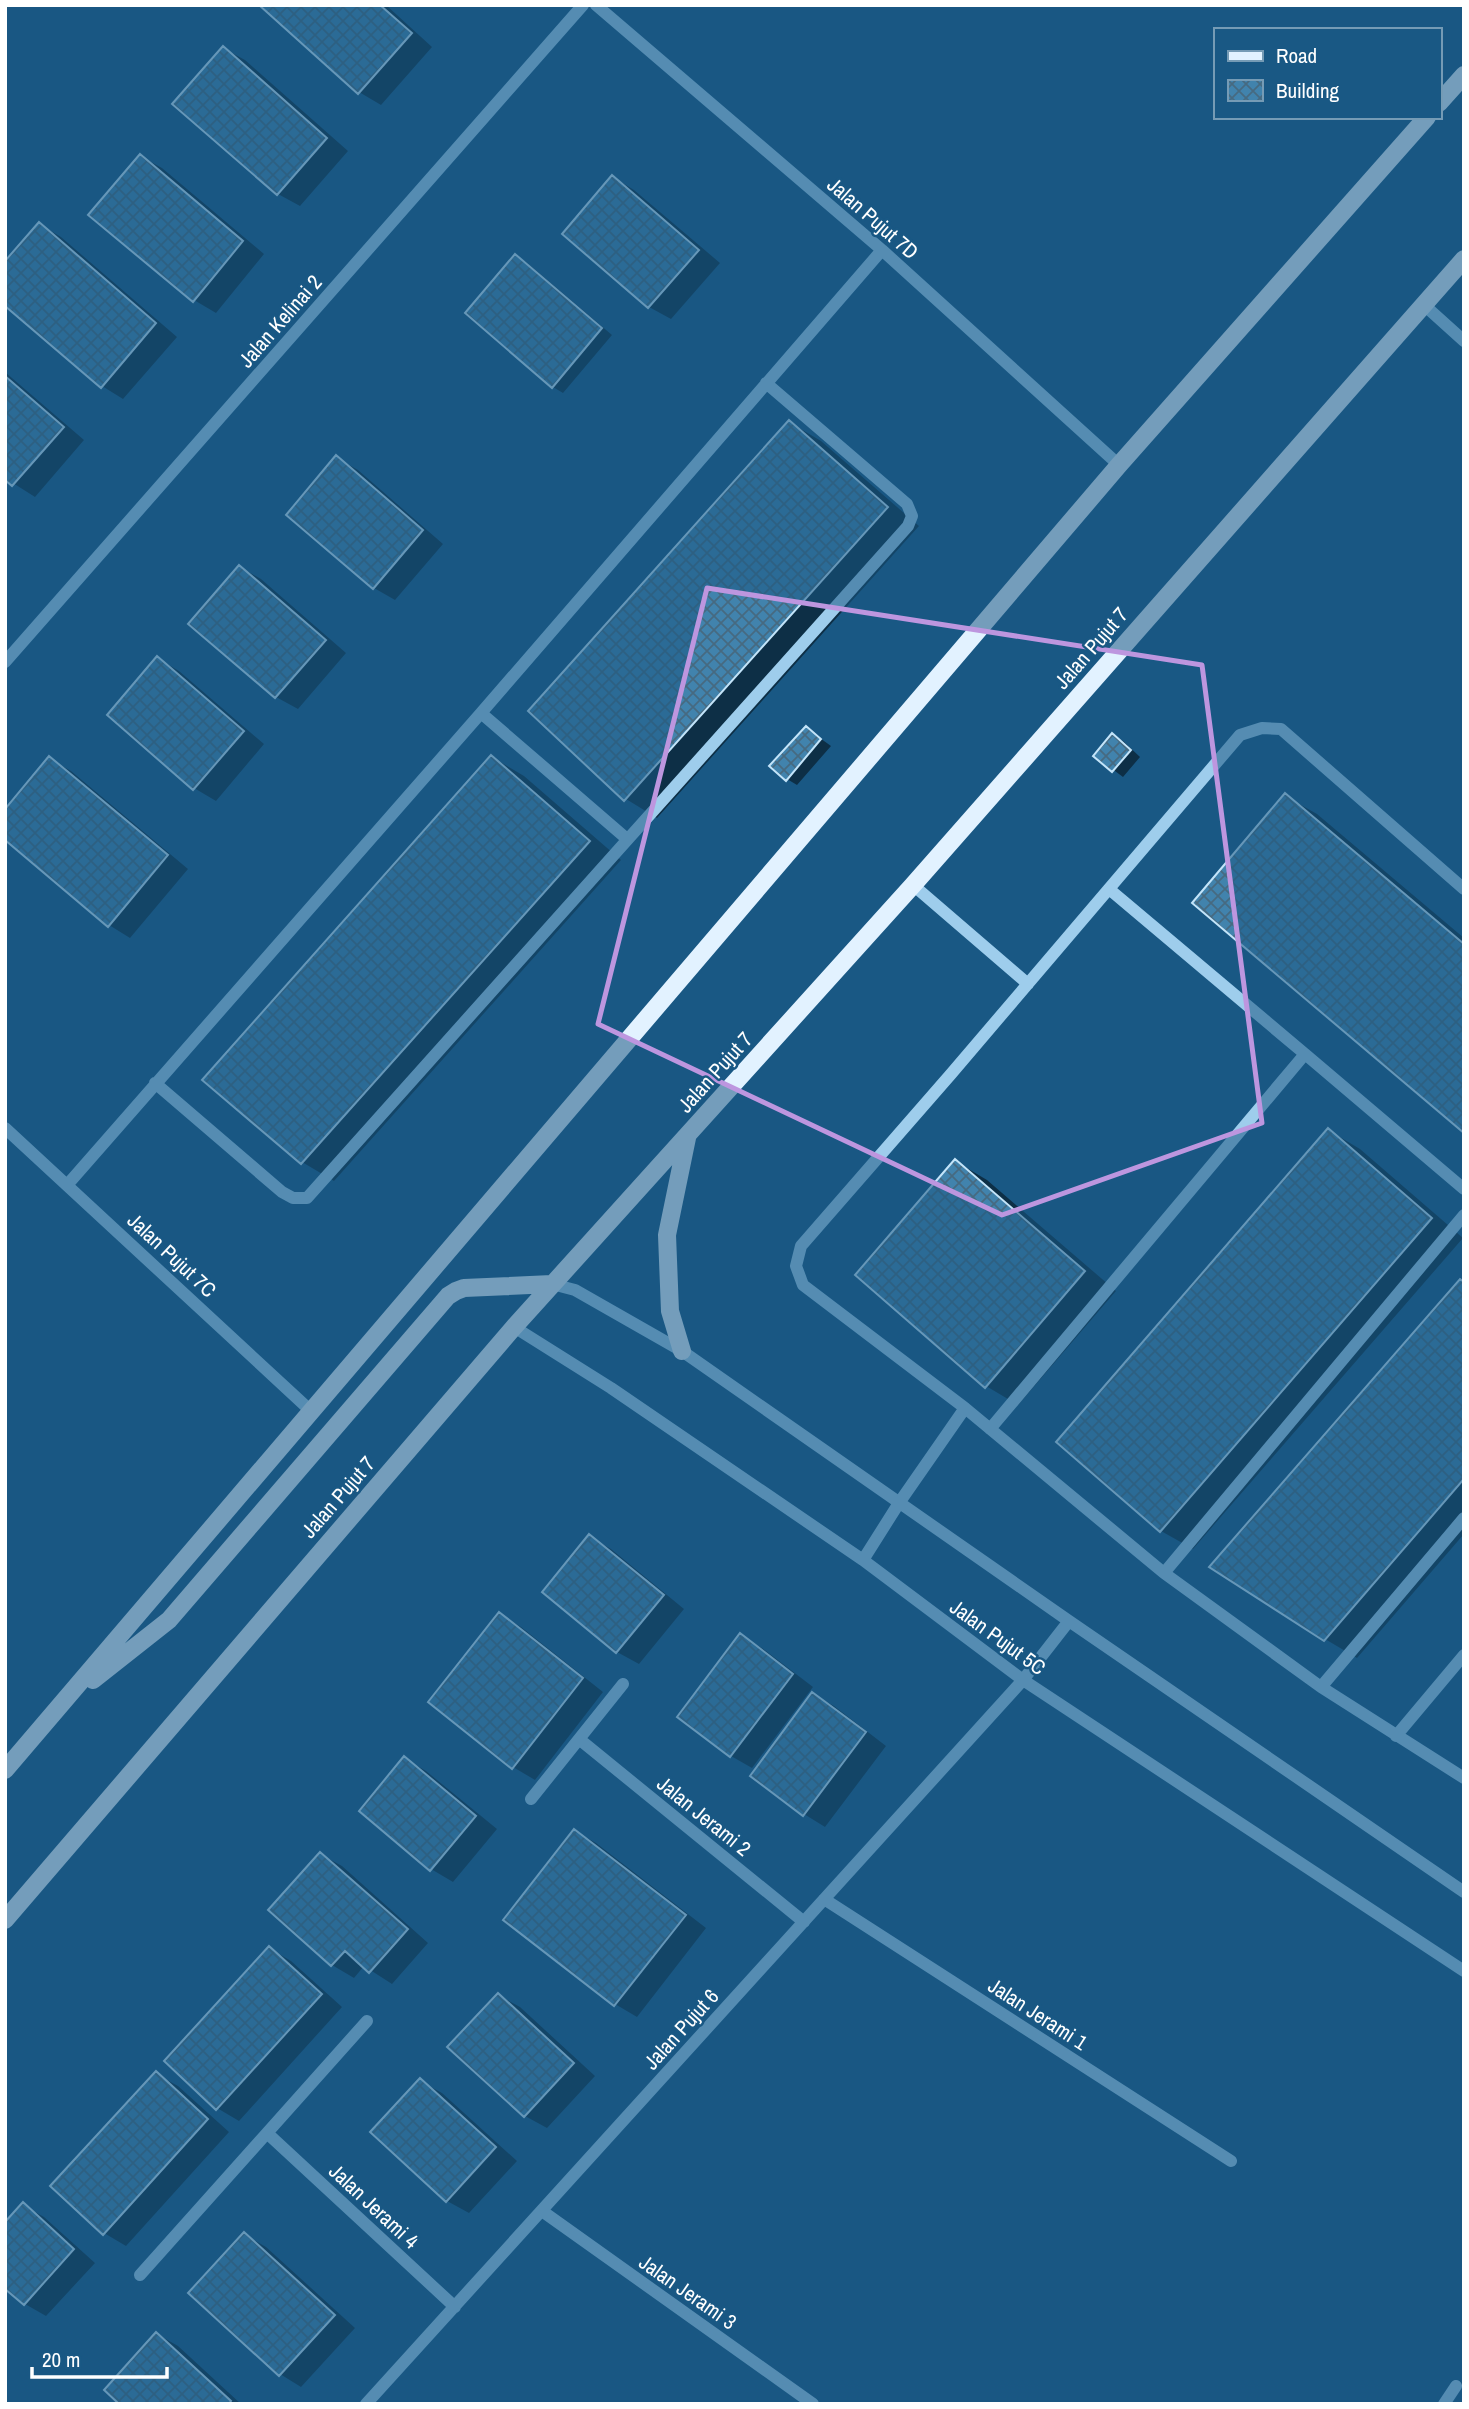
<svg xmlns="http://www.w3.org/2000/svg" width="1469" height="2409" font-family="'Archivo Narrow',sans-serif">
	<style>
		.shadow { fill: #0007 }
		.building { fill: url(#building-cross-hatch); stroke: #c3e4f9; stroke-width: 2 }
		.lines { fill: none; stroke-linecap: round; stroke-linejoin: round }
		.minor { stroke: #9ecdec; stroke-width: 12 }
		.major { stroke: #e2f2ff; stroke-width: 18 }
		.marked { fill: none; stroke: #bd96df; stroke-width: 5; stroke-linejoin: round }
		.labels { text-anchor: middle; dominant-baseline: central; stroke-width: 5; stroke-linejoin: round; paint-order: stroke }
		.street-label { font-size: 21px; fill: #fff; stroke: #195884 }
	</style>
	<defs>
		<pattern id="building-cross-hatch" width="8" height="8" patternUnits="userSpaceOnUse" patternTransform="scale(1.75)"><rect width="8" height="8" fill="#4183ad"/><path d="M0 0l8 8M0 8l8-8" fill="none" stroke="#466a81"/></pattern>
	</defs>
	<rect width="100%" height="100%" fill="#195884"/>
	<path class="shadow" d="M 261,5 L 386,5 L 432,47 L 381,105 L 359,92 Z
		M 223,48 L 245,60 L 348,151 L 300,206 L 278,194 Z
		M 140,156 L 162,168 L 264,254 L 216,313 L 194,300 Z
		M 613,177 L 634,190 L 720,263 L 671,319 L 649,307 L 564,234 Z
		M 39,224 L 61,237 L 177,337 L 123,399 L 102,386 Z
		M 516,256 L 526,262 L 612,335 L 563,393 L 553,387 Z
		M 5,372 L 84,440 L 35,497 L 5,478 Z
		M 789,422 L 821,441 L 919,526 L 657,818 L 626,799 Z
		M 337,458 L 358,470 L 443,544 L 395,600 L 374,588 Z
		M 240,567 L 261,579 L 346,653 L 298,709 L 276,697 Z
		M 157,658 L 179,671 L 264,744 L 216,801 L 194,788 L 109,715 Z
		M 806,728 L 831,746 L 797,785 L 787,779 Z
		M 1113,736 L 1123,741 L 1140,757 L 1123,777 L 1095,756 Z
		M 492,757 L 524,776 L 621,860 L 334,1181 L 302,1162 Z
		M 50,759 L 71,771 L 188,869 L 130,938 L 109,925 Z
		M 1285,796 L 1317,814 L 1464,938 L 1464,1131 Z
		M 1328,1130 L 1360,1149 L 1463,1238 L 1193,1549 L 1161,1531 Z
		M 955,1161 L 987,1180 L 1116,1291 L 1018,1405 L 986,1386 Z
		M 1464,1283 L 1464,1534 L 1357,1658 L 1325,1639 Z
		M 590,1537 L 611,1549 L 684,1609 L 639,1664 L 617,1652 L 544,1592 Z
		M 500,1614 L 521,1627 L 603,1692 L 535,1780 L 513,1767 Z
		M 740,1636 L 762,1648 L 813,1687 L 752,1768 L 731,1756 Z
		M 813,1694 L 834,1706 L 886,1746 L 825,1827 L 804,1814 Z
		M 404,1758 L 426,1771 L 497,1829 L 453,1882 L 431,1869 Z
		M 575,1831 L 596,1843 L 706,1928 L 637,2017 L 615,2004 Z
		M 320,1854 L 342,1866 L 428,1943 L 392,1984 L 364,1966 L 354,1978 L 332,1965 L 270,1910 Z
		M 269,1948 L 291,1961 L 342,2007 L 239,2121 L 217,2108 Z
		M 498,1995 L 520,2007 L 595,2076 L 547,2128 L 525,2116 L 450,2047 Z
		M 156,2074 L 178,2086 L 229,2132 L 126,2246 L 104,2233 Z
		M 420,2081 L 442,2093 L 517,2161 L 469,2213 L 447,2201 L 373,2132 Z
		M 23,2205 L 44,2217 L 95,2263 L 46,2316 L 25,2304 Z
		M 244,2234 L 266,2247 L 355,2328 L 301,2387 L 280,2374 Z
		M 157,2334 L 178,2346 L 241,2404 L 121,2404 Z"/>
	<path class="building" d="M 259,5 L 380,5 L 412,33 L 358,94 Z
		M 223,46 L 327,138 L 277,195 L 172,104 Z
		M 140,154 L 243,241 L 193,302 L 88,215 Z
		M 612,175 L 699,250 L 648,308 L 562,234 Z
		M 39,222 L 156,323 L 101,388 L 5,306 L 5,261 Z
		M 515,254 L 602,328 L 552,388 L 465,313 Z
		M 5,376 L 64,427 L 12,486 L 5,480 Z
		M 789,420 L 888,507 L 624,801 L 528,711 Z
		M 336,455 L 423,530 L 373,589 L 286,515 Z
		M 239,565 L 326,640 L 275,698 L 188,624 Z
		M 157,656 L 244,731 L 193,790 L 107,715 Z
		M 806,726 L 821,739 L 786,781 L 769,766 Z
		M 1112,733 L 1131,750 L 1112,772 L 1093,756 Z
		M 491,755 L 590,841 L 301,1164 L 202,1080 Z
		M 49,756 L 168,855 L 108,927 L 5,840 L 5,809 Z
		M 1285,793 L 1464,944 L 1464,1133 L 1192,903 Z
		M 1328,1128 L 1432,1218 L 1160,1532 L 1056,1442 Z
		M 955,1159 L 1085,1271 L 985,1388 L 855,1275 Z
		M 1460,1279 L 1464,1282 L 1464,1479 L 1324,1641 L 1209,1567 Z
		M 589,1534 L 664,1595 L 616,1653 L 542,1592 Z
		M 499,1612 L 583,1678 L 512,1769 L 428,1702 Z
		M 740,1633 L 793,1674 L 730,1757 L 677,1717 Z
		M 812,1692 L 866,1732 L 803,1816 L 750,1776 Z
		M 404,1756 L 476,1816 L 430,1871 L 359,1811 Z
		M 574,1829 L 686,1915 L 614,2006 L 503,1920 Z
		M 320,1852 L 408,1929 L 369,1973 L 345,1951 L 331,1966 L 268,1910 Z
		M 269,1946 L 322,1994 L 216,2110 L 164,2061 Z
		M 498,1993 L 574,2063 L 524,2117 L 447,2047 Z
		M 156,2071 L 208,2119 L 103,2235 L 50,2186 Z
		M 420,2078 L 496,2147 L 446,2202 L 370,2132 Z
		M 23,2202 L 74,2249 L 24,2305 L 5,2289 L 5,2222 Z
		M 244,2232 L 335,2315 L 279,2376 L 188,2293 Z
		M 156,2332 L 231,2401 L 229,2404 L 119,2404 L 104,2390 Z"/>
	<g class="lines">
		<path class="minor" d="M 596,5 L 882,250 L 1119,465
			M 1423,304 L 1464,341
			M 5,662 L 583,5
			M 481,713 L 627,839
			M 913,885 L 1028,984
			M 1464,889 L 1281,729 L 1262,728 L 1240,735 L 951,1074 L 801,1246 L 796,1266 L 803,1285 L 965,1408 L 1164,1573 L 1321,1687 L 1464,1778
			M 1305,1054 L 1464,1189
			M 155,1083 L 282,1192 L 293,1198 L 307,1198 L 908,526 L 912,516 L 907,504 L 766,383
			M 5,1128 L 312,1412
			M 68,1184 L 481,713 L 882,250
			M 552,1284 L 575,1290 L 682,1351 L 1069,1621 L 1464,1892
			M 514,1327 L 611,1388 L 863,1560 L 1023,1680 L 1464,1971
			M 990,1429 L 1305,1054 L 1109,889
			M 863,1560 L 899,1503 L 965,1408
			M 1164,1573 L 1464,1215
			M 1321,1687 L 1464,1518
			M 1396,1736 L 1464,1655
			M 579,1739 L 804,1922
			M 531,1799 L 623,1684
			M 824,1899 L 1231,2161
			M 367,2021 L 267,2133 L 455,2307
			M 542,2211 L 813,2404
			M 140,2275 L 267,2133
			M 366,2404 L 1023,1680 L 1069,1621
			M 1444,2404 L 1456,2386"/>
		<path class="major" d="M 1439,103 L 1464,75
			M 682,1351 L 670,1311 L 667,1235 L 687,1138
			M 93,1680 L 169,1620 L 448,1296 L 456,1291 L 464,1288 L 552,1284
			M 5,1770 L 1119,465 L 1427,117
			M 5,1920 L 514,1327 L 913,885 L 1464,259"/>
	</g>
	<path d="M0 0H1469V2409H0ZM 707,588 L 1202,665 L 1262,1123 L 1002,1215 L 598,1024 Z" fill="#195884" fill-opacity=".55" fill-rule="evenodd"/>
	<path class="marked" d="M 707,588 L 1202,665 L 1262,1123 L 1002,1215 L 598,1024 Z"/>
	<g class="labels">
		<g class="street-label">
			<text transform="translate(873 218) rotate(41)">Jalan Pujut 7D</text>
			<text transform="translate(280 321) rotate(-49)">Jalan Kelinai 2</text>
			<text transform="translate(1091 648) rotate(-49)">Jalan Pujut 7</text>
			<text transform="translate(715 1072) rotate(-48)">Jalan Pujut 7</text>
			<text transform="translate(172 1255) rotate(43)">Jalan Pujut 7C</text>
			<text transform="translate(338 1497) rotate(-49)">Jalan Pujut 7</text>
			<text transform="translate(998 1637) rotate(36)">Jalan Pujut 5C</text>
			<text transform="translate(704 1816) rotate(39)">Jalan Jerami 2</text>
			<text transform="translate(1038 2014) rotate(33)">Jalan Jerami 1</text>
			<text transform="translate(681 2029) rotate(-48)">Jalan Pujut 6</text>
			<text transform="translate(374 2206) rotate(43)">Jalan Jerami 4</text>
			<text transform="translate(688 2292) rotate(35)">Jalan Jerami 3</text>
		</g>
	</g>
	<rect width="1469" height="2409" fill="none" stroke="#ffffff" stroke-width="14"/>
	<rect x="1214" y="28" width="228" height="91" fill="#195884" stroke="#759bb5" stroke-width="2"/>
	<rect x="1228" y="51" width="35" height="10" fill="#e2f2ff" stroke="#759bb5" stroke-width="2"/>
	<text x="1276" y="63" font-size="21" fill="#ffffff">Road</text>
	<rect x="1228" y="80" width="35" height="21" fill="url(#building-cross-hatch)" stroke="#759bb5" stroke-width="2"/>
	<text x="1276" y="98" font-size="21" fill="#ffffff">Building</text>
	<path d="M32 2367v10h135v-10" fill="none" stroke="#ffffff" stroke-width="3.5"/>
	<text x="42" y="2367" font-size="21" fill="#ffffff" stroke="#195884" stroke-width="5" paint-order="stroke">20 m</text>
</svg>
